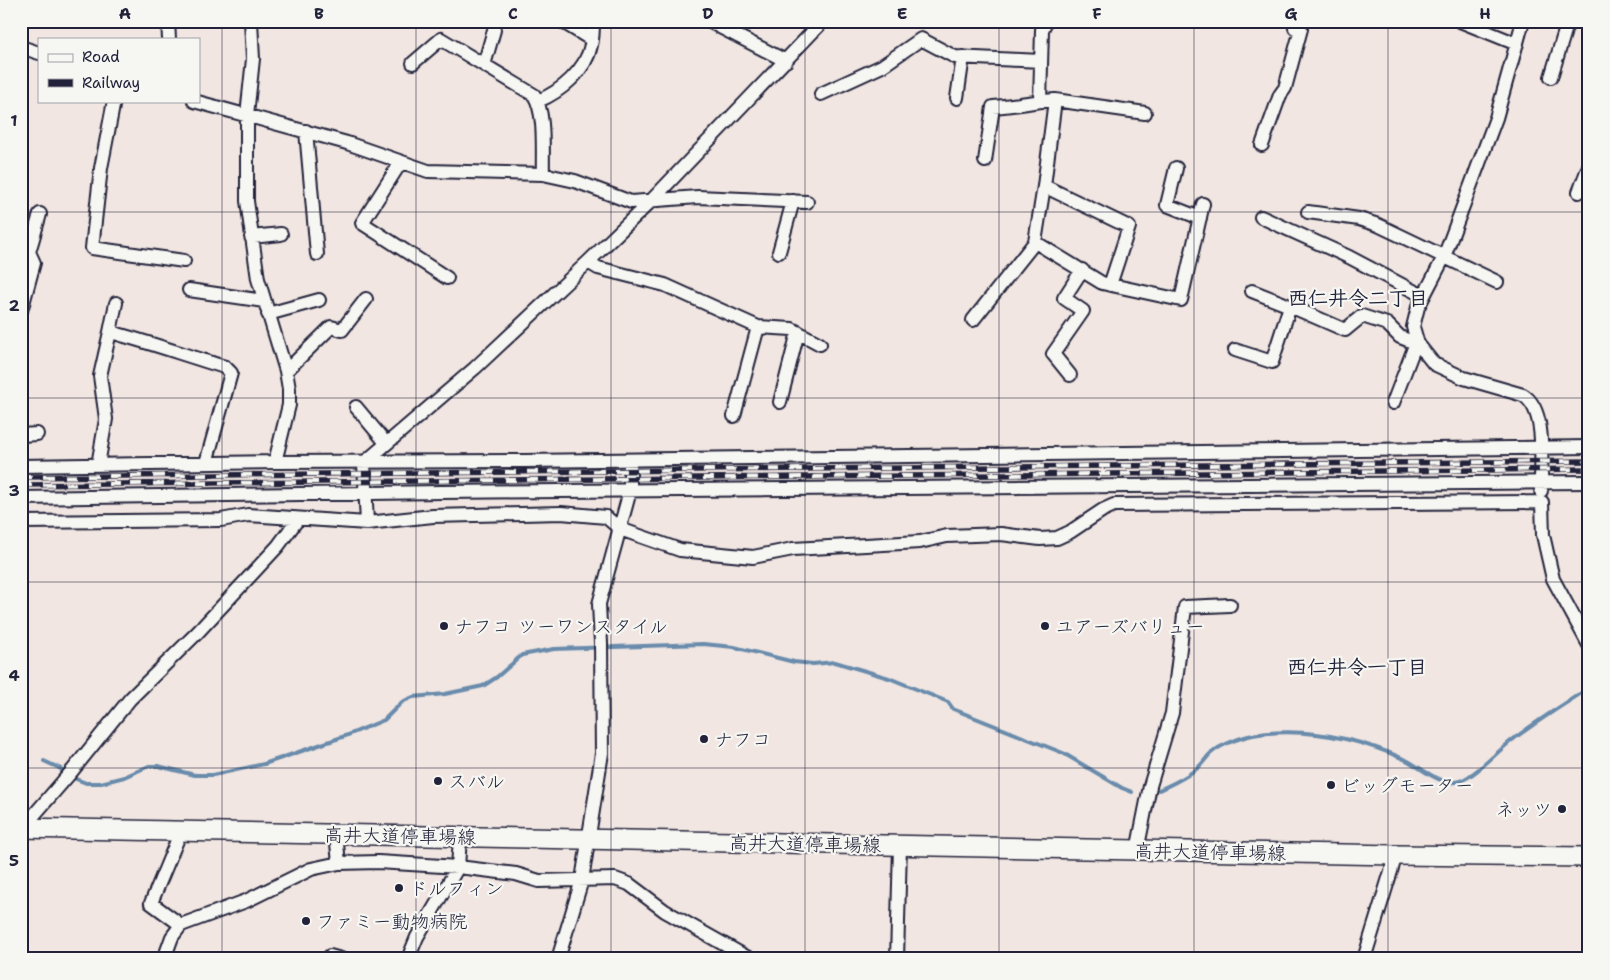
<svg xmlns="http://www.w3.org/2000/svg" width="1610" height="980" font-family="'Shantell Sans','Klee One',sans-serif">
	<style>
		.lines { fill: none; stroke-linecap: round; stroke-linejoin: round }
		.stream { stroke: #698bac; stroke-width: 4 }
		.minor-casing { stroke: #22223b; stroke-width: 16 }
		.secondary-casing { stroke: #22223b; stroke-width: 22 }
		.minor { stroke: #f6f6f2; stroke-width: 12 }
		.secondary { stroke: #f6f6f2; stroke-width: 19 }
		.rail-casing { stroke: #22223b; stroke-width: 5.5 }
		.rail { stroke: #f6f6f2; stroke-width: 4; stroke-dasharray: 11; stroke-linecap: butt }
		.grid { fill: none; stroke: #22223b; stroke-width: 1; stroke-opacity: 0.55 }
		.poi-dot { fill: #22223b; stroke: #f6f6f2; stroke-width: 2 }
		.labels { text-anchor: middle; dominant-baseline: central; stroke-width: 4.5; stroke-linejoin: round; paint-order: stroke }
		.poi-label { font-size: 19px; fill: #22223b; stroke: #f6f6f2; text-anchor: start }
		.street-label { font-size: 19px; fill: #22223b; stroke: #f6f6f2 }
		.neighbourhood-label { font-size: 20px; font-weight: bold; fill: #22223b; stroke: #f6f6f2 }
		.neatline { fill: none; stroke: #22223b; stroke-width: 2 }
		.grid-label { font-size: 16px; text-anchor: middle; font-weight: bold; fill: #22223b }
	</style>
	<rect width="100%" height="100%" fill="#f1e6e1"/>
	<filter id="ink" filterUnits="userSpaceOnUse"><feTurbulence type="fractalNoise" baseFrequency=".02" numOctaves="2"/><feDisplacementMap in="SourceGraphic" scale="10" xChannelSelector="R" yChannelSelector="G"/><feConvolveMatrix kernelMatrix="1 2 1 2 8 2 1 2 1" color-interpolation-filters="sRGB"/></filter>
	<g filter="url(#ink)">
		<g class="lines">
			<path class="stream" d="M 44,761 L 59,768 L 76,779 L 86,783 L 101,783 L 124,777 L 149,766 L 158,766 L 195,775 L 213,775 L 264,764 L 348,735 L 384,720 L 402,702 L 413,697 L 445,694 L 483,686 L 497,677 L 522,655 L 554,649 L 703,644 L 734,647 L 794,662 L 813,664 L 835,662 L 889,678 L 948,702 L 953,709 L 1063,753 L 1122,788 L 1132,792
				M 1159,790 C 1172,784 1184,779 1195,770 C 1201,766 1205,759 1210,754 C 1221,744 1244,736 1259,734 C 1309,728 1360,739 1406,760 C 1422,768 1441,787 1460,781 C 1474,777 1498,751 1511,741 C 1535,722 1563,705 1589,688"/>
			<defs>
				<path id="minor" d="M 168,21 L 169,39
					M 251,21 L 253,59 L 247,115 L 247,201 L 258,279 L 286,371 L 289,389 L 289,405 L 275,462
					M 561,21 L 592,40
					M 708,21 L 786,61
					M 1460,21 L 1517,44
					M 1523,21 L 1496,118 L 1444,257 L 1418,307 L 1413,327 L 1418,344 L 1434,364 L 1464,378 L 1523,395 C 1548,410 1540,465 1541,491
					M 21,47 L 39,53
					M 413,63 L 441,39 L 534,95 C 546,114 542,152 543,174
					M 484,65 L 494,30
					M 1551,77 L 1568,21
					M 821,94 L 882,66 L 921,39 L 955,57 L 1041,61
					M 957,98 L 963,57
					M 1055,100 L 1145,113
					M 114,101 L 101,168 L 92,248 L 184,261
					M 194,101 L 347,143 L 428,171 L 543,174 L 575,181 L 631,202 L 698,197 L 807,202
					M 538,101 C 560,92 586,71 591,45 C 593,38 593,29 593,21
					M 1040,101 L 1042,30 L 1046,21
					M 306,131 L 317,254
					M 1262,145 L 1280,95 L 1285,88 L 1301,29 L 1295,28 L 1296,21
					M 985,161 L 993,107 C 1014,106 1034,101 1055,100 L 1044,186 L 1129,227 L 1110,285
					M 401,162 L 362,223 L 447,278
					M 1176,168 L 1167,205 L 1200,218
					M 1579,192 L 1589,166
					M 1308,212 L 1359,219 L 1378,225 L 1497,282
					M 1261,217 L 1349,257 L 1423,296
					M 251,237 L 281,234
					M 1035,242 L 1102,283 L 1181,300 L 1203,204
					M 779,252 L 793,201
					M 588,262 L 598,268 L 665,285 L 758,327 L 792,329 L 820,344
					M 189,290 L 264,301
					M 1252,291 L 1290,306 L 1345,330 L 1362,316 L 1387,324 L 1400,337 L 1418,344 L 1414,348 L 1393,403
					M 21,311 L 34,263 L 29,252 L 40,214
					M 268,314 L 319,300
					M 973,320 L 1035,242 L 1044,186
					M 110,332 L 116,303
					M 1235,350 L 1272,362 L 1290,306
					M 286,371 L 331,327 L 342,330 L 366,299
					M 1070,375 L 1053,354 L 1083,311 L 1064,298 L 1082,270
					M 780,402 L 798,332
					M 356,407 L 386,443
					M 734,416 L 758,327
					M 21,435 L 37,434
					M 364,463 L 475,368 L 588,262 L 651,201 L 823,21
					M 364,463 L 367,523
					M 98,465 L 106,419 L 100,376 L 110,332 C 149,342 187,356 225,367 L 231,373 L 206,463
					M 21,466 L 275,462 L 525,461 L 1589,447
					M 21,498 L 442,492 L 1589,482
					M 21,522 L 221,520 L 248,515 L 367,523 L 433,516 L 561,513 L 606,517 L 620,529 L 680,550 L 753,557 L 793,549 L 920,542 L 947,536 L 1001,534 L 1040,539 L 1057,538 L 1070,532 L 1103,510 L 1114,505 L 1542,502 L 1543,535 L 1553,579 L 1589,645
					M 21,830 L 72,771 L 130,699 L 197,633 L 278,546 L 298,519
					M 336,834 L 339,863
					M 1137,851 L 1150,786 L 1172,713 L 1185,607 L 1230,605
					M 181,925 L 151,903 L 181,831
					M 330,956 L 341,959
					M 21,958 L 23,959
					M 164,959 L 172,937 L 181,925 L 246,901 L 311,869 L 339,863 L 378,862 L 458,867 L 516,874 L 539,881 L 615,879 L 629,884 L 665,911 L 750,959
					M 408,959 L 417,937 L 458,867 L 460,838
					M 558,959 L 582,880 L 602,753 L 601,643 L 599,604 L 630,491 L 630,460
					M 897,959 L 900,846
					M 1364,959 L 1396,855"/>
				<path id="secondary" d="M 21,828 L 1396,855 L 1589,857"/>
			</defs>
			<use href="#minor" class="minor-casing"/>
			<use href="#secondary" class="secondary-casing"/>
			<use href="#minor" class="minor"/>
			<use href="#secondary" class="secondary"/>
			<defs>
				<path id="rail" d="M 21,477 L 1589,461
					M 21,485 L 1589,469"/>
			</defs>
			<use href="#rail" class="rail-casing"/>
			<use href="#rail" class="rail"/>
		</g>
	</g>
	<path class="grid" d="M 222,21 L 222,959M 416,21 L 416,959M 611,21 L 611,959M 805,21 L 805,959M 999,21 L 999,959M 1194,21 L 1194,959M 1388,21 L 1388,959M 21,212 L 1589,212M 21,398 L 1589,398M 21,582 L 1589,582M 21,768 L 1589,768"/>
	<g class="poi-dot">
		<circle cx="444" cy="626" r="5"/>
		<circle cx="1045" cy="626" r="5"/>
		<circle cx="704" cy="739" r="5"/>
		<circle cx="438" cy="781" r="5"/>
		<circle cx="1331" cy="785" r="5"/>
		<circle cx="1562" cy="809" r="5"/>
		<circle cx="399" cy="888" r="5"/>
		<circle cx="306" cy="921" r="5"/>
	</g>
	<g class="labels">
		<g class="poi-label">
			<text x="454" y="626">ナフコ ツーワンスタイル</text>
			<text x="1055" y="626">ユアーズバリュー</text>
			<text x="714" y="739">ナフコ</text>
			<text x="448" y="781">スバル</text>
			<text x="1341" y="785">ビッグモーター</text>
			<text x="1552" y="809" text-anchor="end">ネッツ</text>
			<text x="409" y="888">ドルフィン</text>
			<text x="316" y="921">ファミー動物病院</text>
		</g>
		<g class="street-label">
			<text transform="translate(400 836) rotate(1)">高井大道停車場線</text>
			<text transform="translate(805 844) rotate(1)">高井大道停車場線</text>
			<text transform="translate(1210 852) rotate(1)">高井大道停車場線</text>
		</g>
		<g class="neighbourhood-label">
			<text x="1358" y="298">西仁井令二丁目</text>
			<text x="1357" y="667">西仁井令一丁目</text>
		</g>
	</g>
	<rect width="1610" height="980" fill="none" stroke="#f6f6f2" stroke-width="55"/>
	<rect x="38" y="38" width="162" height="65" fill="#f6f6f2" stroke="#a1a1a9"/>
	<rect x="48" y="54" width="25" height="8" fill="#f6f6f2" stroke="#a1a1a9"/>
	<text x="82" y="62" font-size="15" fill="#22223b">Road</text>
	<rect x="48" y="79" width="25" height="8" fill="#22223b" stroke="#a1a1a9"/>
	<text x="82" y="88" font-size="15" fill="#22223b">Railway</text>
	<rect x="28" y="28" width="1554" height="924" class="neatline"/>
	<g class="grid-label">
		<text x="125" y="19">A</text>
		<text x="319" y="19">B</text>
		<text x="513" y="19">C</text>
		<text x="708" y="19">D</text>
		<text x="902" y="19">E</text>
		<text x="1097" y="19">F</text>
		<text x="1291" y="19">G</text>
		<text x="1485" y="19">H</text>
		<text x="14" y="126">1</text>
		<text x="14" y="311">2</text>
		<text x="14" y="496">3</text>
		<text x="14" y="681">4</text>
		<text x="14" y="866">5</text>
	</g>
</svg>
